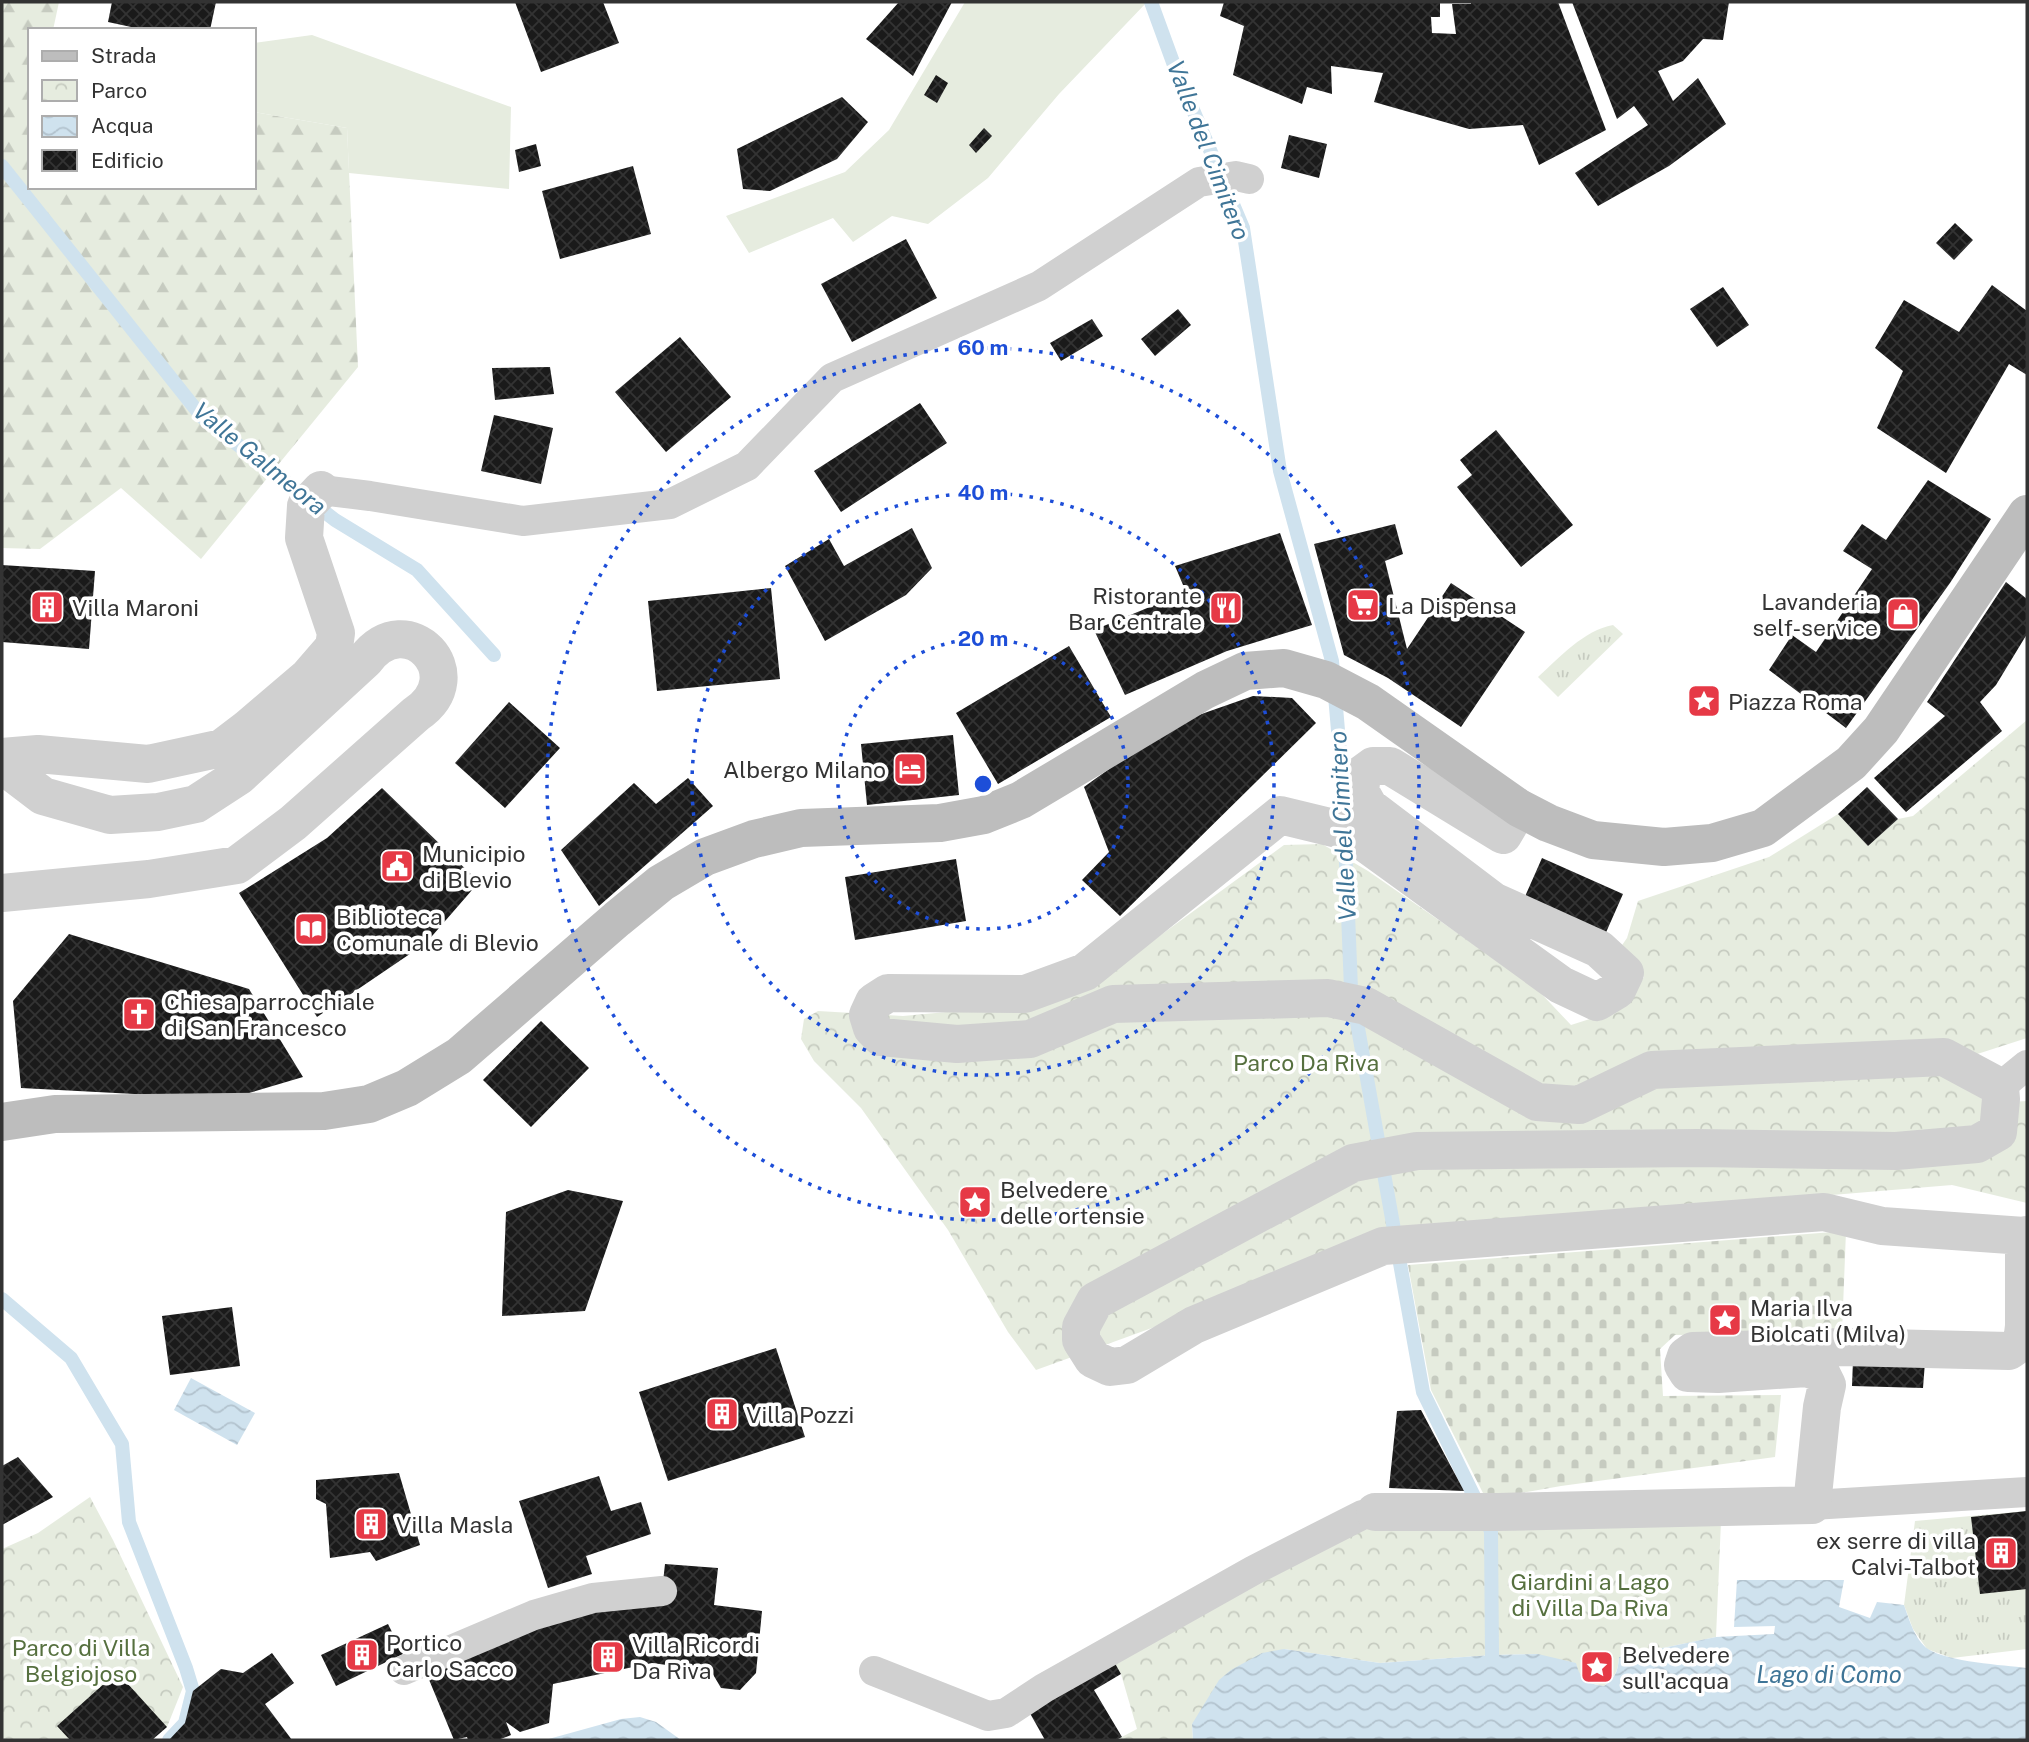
<svg xmlns="http://www.w3.org/2000/svg" width="2029" height="1742" font-family="'Public Sans',sans-serif">
	<style>
		.grass { fill: url(#grass-tufts) }
		.forest { fill: url(#forest-firs) }
		.cemetery { fill: url(#cemetery-stones) }
		.park { fill: url(#park-crowns) }
		.garden { fill: #e6ecdf }
		.water { fill: url(#water-waves) }
		.lines { fill: none; stroke-linecap: round; stroke-linejoin: round }
		.stream { stroke: #cfe2ee; stroke-width: 14 }
		.building { fill: url(#building-cross-hatch) }
		.lane { stroke: #d0d0d0; stroke-width: 30 }
		.street { stroke: #d0d0d0; stroke-width: 38 }
		.secondary { stroke: #bdbdbd; stroke-width: 38 }
		.ring { fill: none; stroke: #1d4ed8; stroke-width: 3.5; stroke-dasharray: 3.5 7 }
		.labels { text-anchor: middle; dominant-baseline: central; stroke-width: 7; stroke-linejoin: round; paint-order: stroke }
		.poi-label { font-size: 23px; fill: #333; stroke: #fff; text-anchor: start }
		.park-label { font-size: 23px; fill: #56703f; stroke: #fff }
		.water-label { font-size: 24px; font-style: italic; fill: #3f7597; stroke: #fff }
		.centre { fill: #1d4ed8; stroke: #fff; stroke-width: 3.5 }
		.ring-label { font-size: 21px; text-anchor: middle; font-weight: bold; fill: #1d4ed8; stroke: #fff; stroke-width: 7; stroke-linejoin: round; paint-order: stroke }
	</style>
	<defs>
		<pattern id="grass-tufts" width="24" height="20" patternUnits="userSpaceOnUse" patternTransform="scale(1.75)"><rect width="24" height="20" fill="#e6ecdf"/><path d="M3 7l-1-3M5 7V3M7 7l1-3M15 17l-1-3M17 17v-4M19 17l1-3" fill="none" stroke="#c6cbc0"/></pattern>
		<pattern id="forest-firs" width="22" height="20" patternUnits="userSpaceOnUse" patternTransform="scale(1.75)"><rect width="22" height="20" fill="#e6ecdf"/><path d="M5 1l3.5 6h-7zM16 11l3.5 6h-7z" fill="#c6cbc0"/></pattern>
		<pattern id="cemetery-stones" width="16" height="16" patternUnits="userSpaceOnUse" patternTransform="scale(1.75)"><rect width="16" height="16" fill="#e6ecdf"/><path d="M2 7V4a2 2 0 0 1 4 0v3zM10 15v-3a2 2 0 0 1 4 0v3z" fill="#c6cbc0"/></pattern>
		<pattern id="park-crowns" width="20" height="18" patternUnits="userSpaceOnUse" patternTransform="scale(1.75)"><rect width="20" height="18" fill="#e6ecdf"/><path d="M2 6a3 3 0 1 1 6 0M12 15a3 3 0 1 1 6 0" fill="none" stroke="#c6cbc0"/></pattern>
		<pattern id="water-waves" width="16" height="10" patternUnits="userSpaceOnUse" patternTransform="scale(1.75)"><rect width="16" height="10" fill="#cfe2ee"/><path d="M0 5q4-4 8 0t8 0" fill="none" stroke="#b2c2cd"/></pattern>
		<pattern id="building-cross-hatch" width="8" height="8" patternUnits="userSpaceOnUse" patternTransform="scale(1.75)"><rect width="8" height="8" fill="#1a1a1a"/><path d="M0 0l8 8M0 8l8-8" fill="none" stroke="#333"/></pattern>
	</defs>
	<rect width="100%" height="100%" fill="#fff"/>
	<path class="grass" d="M 1613,625 L 1623,634 L 1558,697 L 1538,677 C 1559,658 1584,630 1613,625 Z
		M 2027,1511 L 2027,1649 L 1952,1658 L 1927,1649 L 1913,1629 L 1904,1605 L 1915,1521 Z"/>
	<path class="forest" d="M 2,2 L 59,2 L 53,30 L 30,30 L 30,187 L 254,187 L 254,112 L 347,128 L 358,367 L 201,559 L 121,488 L 40,549 L 2,548 Z"/>
	<path class="cemetery" d="M 1846,1231 L 1842,1333 L 1675,1335 L 1660,1349 L 1663,1396 L 1781,1395 L 1775,1457 L 1561,1486 L 1486,1499 L 1431,1390 L 1408,1265 Z"/>
	<path class="park" d="M 2027,720 L 2027,1038 L 1968,1057 L 2010,1102 L 2027,1101 L 2027,1203 L 1952,1185 L 1388,1232 L 1207,1308 L 1036,1370 L 1008,1332 L 948,1230 L 861,1108 L 814,1061 L 801,1039 L 804,1019 L 818,1011 L 903,1016 L 1033,1004 L 1117,967 L 1284,845 L 1322,844 L 1368,871 L 1534,986 L 1571,1025 L 1618,1010 L 1644,977 L 1618,951 L 1627,938 L 1638,901 L 1769,857 L 1838,814 L 1868,846 L 1898,819 L 1913,816 Z
		M 90,1497 L 113,1540 L 183,1687 L 167,1727 L 152,1740 L 2,1740 L 2,1549 L 38,1533 Z
		M 1721,1521 L 1716,1637 L 1619,1657 C 1618,1672 1615,1677 1604,1686 L 1585,1682 L 1578,1673 L 1538,1654 L 1492,1655 L 1380,1663 L 1284,1649 L 1192,1724 L 1193,1740 L 1116,1740 L 1137,1729 L 1121,1674 L 1112,1658 L 1364,1527 Z"/>
	<path class="garden" d="M 965,2 L 1147,2 L 1059,94 L 988,178 L 928,224 L 892,216 L 853,242 L 833,218 L 749,253 L 726,216 L 845,172 L 889,130 Z
		M 312,35 L 511,107 L 509,189 L 349,173 L 347,128 L 254,112 L 254,43 Z"/>
	<path class="water" d="M 191,1378 L 255,1413 L 237,1445 L 174,1410 Z
		M 1737,1580 L 1844,1580 L 1839,1607 L 1870,1618 L 1877,1602 L 1904,1605 C 1909,1619 1915,1640 1928,1649 C 1948,1662 2003,1665 2027,1668 L 2027,1740 L 1193,1740 L 1192,1724 L 1219,1680 L 1231,1670 L 1262,1653 L 1284,1649 L 1380,1663 L 1492,1655 L 1538,1654 L 1576,1663 C 1580,1679 1587,1684 1604,1686 C 1615,1678 1618,1672 1619,1657 L 1716,1637 L 1774,1634 L 1775,1626 L 1734,1627 Z
		M 640,1717 L 656,1722 L 681,1740 L 545,1740 L 621,1719 Z"/>
	<g class="lines">
		<path class="stream" d="M 1151,2 L 1174,65 L 1243,228 L 1280,471 L 1332,661 L 1343,788 L 1351,989 L 1423,1392 L 1491,1531 L 1492,1655
			M 2,166 L 202,417 L 335,520 L 417,570 L 494,655
			M 2,1299 L 71,1358 L 122,1444 L 129,1522 L 186,1668 L 193,1691 L 185,1723 L 169,1740"/>
	</g>
	<path class="building" d="M 112,2 L 216,2 L 210,30 L 145,30 L 108,22 Z
		M 515,2 L 603,2 L 619,43 L 541,72 Z
		M 899,2 L 952,2 L 913,76 L 866,39 Z
		M 1224,2 L 1440,2 L 1440,17 L 1431,17 L 1432,33 L 1456,34 L 1452,4 L 1471,4 L 1471,2 L 1558,2 L 1606,130 L 1539,165 L 1523,125 L 1469,129 L 1374,102 L 1383,73 L 1331,66 L 1332,94 L 1307,87 L 1302,104 L 1233,75 L 1244,26 L 1220,16 Z
		M 1572,2 L 1729,2 L 1723,40 L 1703,39 L 1683,61 L 1658,71 L 1673,101 L 1698,78 L 1726,124 L 1669,166 L 1598,206 L 1575,173 L 1648,125 L 1634,106 L 1617,119 Z
		M 936,75 L 948,83 L 937,103 L 924,95 Z
		M 842,97 L 868,122 L 837,159 L 770,191 L 743,189 L 737,149 Z
		M 984,128 L 992,136 L 976,153 L 969,145 Z
		M 1289,135 L 1327,144 L 1319,178 L 1281,168 Z
		M 536,144 L 541,166 L 519,172 L 515,150 Z
		M 633,166 L 651,234 L 560,259 L 542,191 Z
		M 1955,223 L 1973,240 L 1954,260 L 1936,243 Z
		M 906,239 L 937,298 L 852,342 L 821,284 Z
		M 1992,285 L 2027,311 L 2027,375 L 2009,364 L 1946,473 L 1877,428 L 1903,371 L 1875,348 L 1904,300 L 1959,332 Z
		M 1723,287 L 1749,325 L 1717,347 L 1690,309 Z
		M 1178,309 L 1191,325 L 1155,356 L 1141,339 Z
		M 1092,319 L 1103,336 L 1061,361 L 1050,343 Z
		M 680,337 L 731,397 L 666,452 L 615,392 Z
		M 550,367 L 554,394 L 495,400 L 492,368 Z
		M 920,403 L 947,443 L 841,512 L 814,471 Z
		M 494,415 L 553,428 L 541,484 L 481,471 Z
		M 1496,430 L 1573,525 L 1521,567 L 1457,487 L 1472,475 L 1460,460 Z
		M 1928,480 L 1991,519 L 1950,583 L 1846,728 L 1769,670 L 1792,635 L 1816,652 L 1872,569 L 1843,551 L 1862,524 L 1886,540 Z
		M 1395,524 L 1403,554 L 1385,561 L 1407,649 L 1451,583 L 1525,632 L 1461,727 L 1388,678 L 1344,655 L 1314,544 Z
		M 912,528 L 932,568 L 906,595 L 825,641 L 785,566 L 829,539 L 844,566 Z
		M 1280,533 L 1312,625 L 1227,651 L 1125,695 L 1094,630 L 1186,592 L 1175,566 Z
		M 2,565 L 95,571 L 89,649 L 2,642 Z
		M 2006,582 L 2027,599 L 2027,634 L 1996,685 L 1980,702 L 2002,731 L 1906,812 L 1874,778 L 1945,716 L 1927,702 Z
		M 771,588 L 780,679 L 657,691 L 648,601 Z
		M 1069,646 L 1111,717 L 998,784 L 956,713 Z
		M 1253,696 L 1292,698 L 1316,723 L 1120,916 L 1082,880 L 1109,852 L 1084,787 L 1170,725 Z
		M 509,702 L 560,748 L 505,808 L 455,763 Z
		M 953,735 L 959,795 L 867,805 L 861,744 Z
		M 688,778 L 713,806 L 599,906 L 561,850 L 634,783 L 656,804 Z
		M 1867,787 L 1898,819 L 1868,846 L 1838,814 Z
		M 382,788 L 479,882 L 426,943 L 317,1017 L 239,893 L 327,838 Z
		M 1542,858 L 1623,894 L 1604,937 L 1523,901 Z
		M 956,859 L 966,921 L 855,940 L 845,877 Z
		M 69,934 L 249,989 L 303,1077 L 229,1099 L 21,1088 L 13,1001 Z
		M 541,1021 L 589,1068 L 531,1127 L 483,1080 Z
		M 568,1190 L 623,1201 L 585,1311 L 502,1316 L 506,1212 Z
		M 232,1307 L 240,1366 L 170,1375 L 162,1316 Z
		M 776,1348 L 805,1437 L 668,1481 L 639,1392 Z
		M 1853,1360 L 1925,1362 L 1923,1388 L 1852,1386 Z
		M 1421,1410 L 1464,1491 L 1389,1488 L 1397,1411 Z
		M 18,1457 L 53,1497 L 2,1525 L 2,1466 Z
		M 399,1473 L 420,1545 L 376,1561 L 370,1552 L 330,1558 L 326,1504 L 316,1499 L 316,1480 Z
		M 599,1476 L 611,1511 L 641,1502 L 651,1534 L 586,1556 L 592,1574 L 548,1588 L 519,1501 Z
		M 2027,1511 L 2027,1589 L 1980,1594 L 1971,1517 Z
		M 665,1564 L 718,1568 L 714,1605 L 762,1611 L 756,1673 L 740,1690 L 721,1688 L 711,1671 L 652,1663 L 553,1684 L 549,1723 L 520,1732 L 506,1722 L 511,1735 L 498,1740 L 468,1740 L 467,1737 L 454,1740 L 425,1670 L 544,1620 L 662,1591 Z
		M 388,1624 L 403,1654 L 336,1686 L 321,1655 Z
		M 272,1653 L 294,1683 L 265,1704 L 292,1740 L 169,1740 L 185,1723 L 193,1691 L 221,1669 L 243,1673 Z
		M 1112,1658 L 1121,1674 L 1094,1690 L 1122,1737 L 1116,1740 L 1045,1740 L 1027,1708 Z
		M 117,1672 L 167,1727 L 152,1740 L 70,1740 L 57,1726 Z"/>
	<g class="lines">
		<path class="lane" d="M 321,490 L 370,496 L 523,521 L 670,504 L 747,466 L 832,378 L 1039,286 L 1199,182 L 1236,176 L 1249,179
			M 2000,1087 L 2027,1065
			M 1812,1505 L 2027,1492
			M 404,1670 L 534,1615 L 593,1598 L 662,1591
			M 874,1671 L 988,1716 L 1006,1713 L 1044,1688 L 1254,1570 L 1362,1515 L 1375,1512"/>
		<path class="street" d="M 2,757 L 38,754 L 148,764 L 222,748 L 247,729 L 308,677 L 334,647 L 336,633 L 304,538 L 306,506 L 321,490
			M 2,765 L 43,796 L 110,815 L 158,812 L 196,804 L 239,776 L 365,660 C 407,604 474,675 416,714 L 293,823 L 237,865 L 149,879 L 2,893
			M 1519,808 L 1503,835 L 1390,766 L 1373,766 L 1362,774 L 1360,791 L 1369,807 L 1493,901 L 1599,949 L 1625,973 L 1617,990 L 1597,1002 L 1561,985 L 1350,832 L 1280,815 L 1085,972 L 1025,994 L 888,993 L 874,1002 L 868,1015 L 872,1028 L 881,1037 L 957,1044 L 1030,1039 L 1113,1004 L 1328,998 L 1366,1006 L 1537,1102 L 1579,1105 L 1652,1070 L 1944,1057 L 2000,1087 L 2001,1099 L 1998,1132 L 1977,1144 L 1896,1151 L 1697,1148 L 1417,1151 L 1353,1163 L 1095,1301 L 1081,1327 L 1081,1340 L 1093,1359 L 1110,1367 L 1127,1365 L 1194,1325 L 1383,1246 L 1824,1212 L 1882,1226 L 2024,1236 L 2027,1235
			M 1375,1512 L 1498,1512 L 1812,1505 L 1822,1407 L 1827,1385 L 1821,1373 L 1807,1368 L 1718,1374 L 1688,1373 L 1683,1365 L 1686,1356 L 1693,1351 L 1843,1347 L 2009,1351 L 2022,1342 L 2024,1326 L 2024,1236"/>
		<path class="secondary" d="M 2,1122 L 55,1114 L 324,1111 L 369,1104 L 407,1088 L 459,1056 L 617,919 L 661,883 L 705,857 L 754,839 L 801,828 L 940,823 L 984,815 L 1021,800 L 1205,690 L 1245,671 L 1284,668 L 1326,680 L 1368,702 L 1519,808 L 1548,823 L 1593,840 L 1664,847 L 1712,843 L 1763,828 L 1851,763 L 1881,730 L 2027,514"/>
	</g>
	<g class="ring">
		<circle cx="983" cy="784" r="145"/>
		<circle cx="983" cy="784" r="291"/>
		<circle cx="983" cy="784" r="436"/>
	</g>
	<defs>
		<symbol id="supermarket-square" viewBox="-11 -11 22 22"><rect x="-9" y="-9" width="18" height="18" rx="4" fill="#e63946" stroke="#fff"/><path d="M-6-5.5h2.5l.6 2H6L4.5 2H-2.5L-4.4-4H-6ZM-1.5 3.2a1.3 1.3 0 1 0 .1 0ZM3 3.2a1.3 1.3 0 1 0 .1 0Z" fill="#fff"/></symbol>
		<symbol id="building-square" viewBox="-11 -11 22 22"><rect x="-9" y="-9" width="18" height="18" rx="4" fill="#e63946" stroke="#fff"/><path d="M-4-6H4V6H1V3H-1V6H-4ZM-2.5-4.3h1.7v1.8h-1.7ZM.8-4.3h1.7v1.8H.8ZM-2.5-1h1.7V.8h-1.7ZM.8-1h1.7V.8H.8Z" fill="#fff"/></symbol>
		<symbol id="restaurant-square" viewBox="-11 -11 22 22"><rect x="-9" y="-9" width="18" height="18" rx="4" fill="#e63946" stroke="#fff"/><path d="M-5-6h1v4h1v-4h1v4h1v-4h1v5L-1.5 .5V6h-2V.5L-5-1ZM5-6V6H3V1.5H1.5Q1.5-4 5-6Z" fill="#fff"/></symbol>
		<symbol id="shop-square" viewBox="-11 -11 22 22"><rect x="-9" y="-9" width="18" height="18" rx="4" fill="#e63946" stroke="#fff"/><path d="M-5-2.5h2.3a2.7 3.5 0 0 1 5.4 0H5L5.5 6h-11ZM-1.5-2.5h3a1.5 2.3 0 0 0-3 0Z" fill="#fff"/></symbol>
		<symbol id="sight-square" viewBox="-11 -11 22 22"><rect x="-9" y="-9" width="18" height="18" rx="4" fill="#e63946" stroke="#fff"/><path d="M0-6L1.8-2.2L6-1.7L2.9 1.2L3.7 5.4L0 3.3L-3.7 5.4L-2.9 1.2L-6-1.7L-1.8-2.2Z" fill="#fff"/></symbol>
		<symbol id="hotel-square" viewBox="-11 -11 22 22"><rect x="-9" y="-9" width="18" height="18" rx="4" fill="#e63946" stroke="#fff"/><path d="M-6-4.5h1.5V1H6V5H4.5V3h-9V5H-6ZM-4 0a1.8 1.8 0 1 1 3.6 0ZM.5 0V-2.5h3Q6-2.5 6 0Z" fill="#fff"/></symbol>
		<symbol id="civic-square" viewBox="-11 -11 22 22"><rect x="-9" y="-9" width="18" height="18" rx="4" fill="#e63946" stroke="#fff"/><path d="M-.6-6.5H3V-4.5H.6V-3L4-1V1h2V6H-6V1h2V-1L-.6-3ZM-1.2 2.5V6h2.4V2.5Z" fill="#fff"/></symbol>
		<symbol id="library-square" viewBox="-11 -11 22 22"><rect x="-9" y="-9" width="18" height="18" rx="4" fill="#e63946" stroke="#fff"/><path d="M-6-4Q-3-5.5-.7-3.5V5Q-3 3-6 4ZM6-4Q3-5.5 .7-3.5V5Q3 3 6 4Z" fill="#fff"/></symbol>
		<symbol id="church-square" viewBox="-11 -11 22 22"><rect x="-9" y="-9" width="18" height="18" rx="4" fill="#e63946" stroke="#fff"/><path d="M-1.2-6h2.4v3.5h3.3v2.4h-3.3V6h-2.4V-.1h-3.3v-2.4h3.3Z" fill="#fff"/></symbol>
	</defs>
	<g fill-rule="evenodd">
		<use href="#supermarket-square" x="1344" y="586" width="38" height="38"/>
		<use href="#building-square" x="28" y="588" width="38" height="38"/>
		<use href="#restaurant-square" x="1207" y="589" width="38" height="38"/>
		<use href="#shop-square" x="1884" y="595" width="38" height="38"/>
		<use href="#sight-square" x="1685" y="682" width="38" height="38"/>
		<use href="#hotel-square" x="891" y="750" width="38" height="38"/>
		<use href="#civic-square" x="378" y="847" width="38" height="38"/>
		<use href="#library-square" x="292" y="910" width="38" height="38"/>
		<use href="#church-square" x="120" y="995" width="38" height="38"/>
		<use href="#sight-square" x="956" y="1183" width="38" height="38"/>
		<use href="#sight-square" x="1706" y="1301" width="38" height="38"/>
		<use href="#building-square" x="703" y="1395" width="38" height="38"/>
		<use href="#building-square" x="352" y="1505" width="38" height="38"/>
		<use href="#building-square" x="1982" y="1534" width="38" height="38"/>
		<use href="#building-square" x="343" y="1636" width="38" height="38"/>
		<use href="#building-square" x="589" y="1638" width="38" height="38"/>
		<use href="#sight-square" x="1578" y="1648" width="38" height="38"/>
	</g>
	<g class="labels">
		<g class="poi-label">
			<text x="1202" y="595" text-anchor="end">Ristorante<tspan x="1202" dy="26">Bar Centrale</tspan></text>
			<text x="1878" y="601" text-anchor="end">Lavanderia<tspan x="1878" dy="26">self-service</tspan></text>
			<text x="1388" y="605">La Dispensa</text>
			<text x="72" y="607">Villa Maroni</text>
			<text x="1728" y="701">Piazza Roma</text>
			<text x="886" y="769" text-anchor="end">Albergo Milano</text>
			<text x="422" y="853">Municipio<tspan x="422" dy="26">di Blevio</tspan></text>
			<text x="336" y="916">Biblioteca<tspan x="336" dy="26">Comunale di Blevio</tspan></text>
			<text x="164" y="1001">Chiesa parrocchiale<tspan x="164" dy="26">di San Francesco</tspan></text>
			<text x="1000" y="1189">Belvedere<tspan x="1000" dy="26">delle ortensie</tspan></text>
			<text x="1750" y="1307">Maria Ilva<tspan x="1750" dy="26">Biolcati (Milva)</tspan></text>
			<text x="746" y="1414">Villa Pozzi</text>
			<text x="396" y="1524">Villa Masla</text>
			<text x="1976" y="1540" text-anchor="end">ex serre di villa<tspan x="1976" dy="26">Calvi-Talbot</tspan></text>
			<text x="386" y="1642">Portico<tspan x="386" dy="26">Carlo Sacco</tspan></text>
			<text x="632" y="1644">Villa Ricordi<tspan x="632" dy="26">Da Riva</tspan></text>
			<text x="1622" y="1654">Belvedere<tspan x="1622" dy="26">sull'acqua</tspan></text>
		</g>
		<g class="park-label">
			<text x="1306" y="1062">Parco Da Riva</text>
			<text x="1590" y="1581">Giardini a Lago<tspan x="1590" dy="26">di Villa Da Riva</tspan></text>
			<text x="81" y="1647">Parco di Villa<tspan x="81" dy="26">Belgiojoso</tspan></text>
		</g>
		<g class="water-label">
			<text transform="translate(1209 150) rotate(69)">Valle del Cimitero</text>
			<text transform="translate(260 458) rotate(39)">Valle Galmeora</text>
			<text transform="translate(1342 826) rotate(-93)">Valle del Cimitero</text>
			<text x="1829" y="1674">Lago di Como</text>
		</g>
	</g>
	<circle cx="983" cy="784" r="10" class="centre"/>
	<g class="ring-label">
		<text x="983" y="355">60 m</text>
		<text x="983" y="500">40 m</text>
		<text x="983" y="646">20 m</text>
	</g>
	<rect width="2029" height="1742" fill="none" stroke="#333333" stroke-width="7"/>
	<rect x="28" y="28" width="228" height="161" fill="#ffffff" stroke="#adadad" stroke-width="2"/>
	<rect x="42" y="51" width="35" height="10" fill="#bdbdbd" stroke="#adadad" stroke-width="2"/>
	<text x="91" y="63" font-size="21" fill="#333333">Strada</text>
	<rect x="42" y="80" width="35" height="21" fill="url(#park-crowns)" stroke="#adadad" stroke-width="2"/>
	<text x="91" y="98" font-size="21" fill="#333333">Parco</text>
	<rect x="42" y="116" width="35" height="21" fill="url(#water-waves)" stroke="#adadad" stroke-width="2"/>
	<text x="91" y="133" font-size="21" fill="#333333">Acqua</text>
	<rect x="42" y="150" width="35" height="21" fill="url(#building-cross-hatch)" stroke="#adadad" stroke-width="2"/>
	<text x="91" y="168" font-size="21" fill="#333333">Edificio</text>
</svg>
